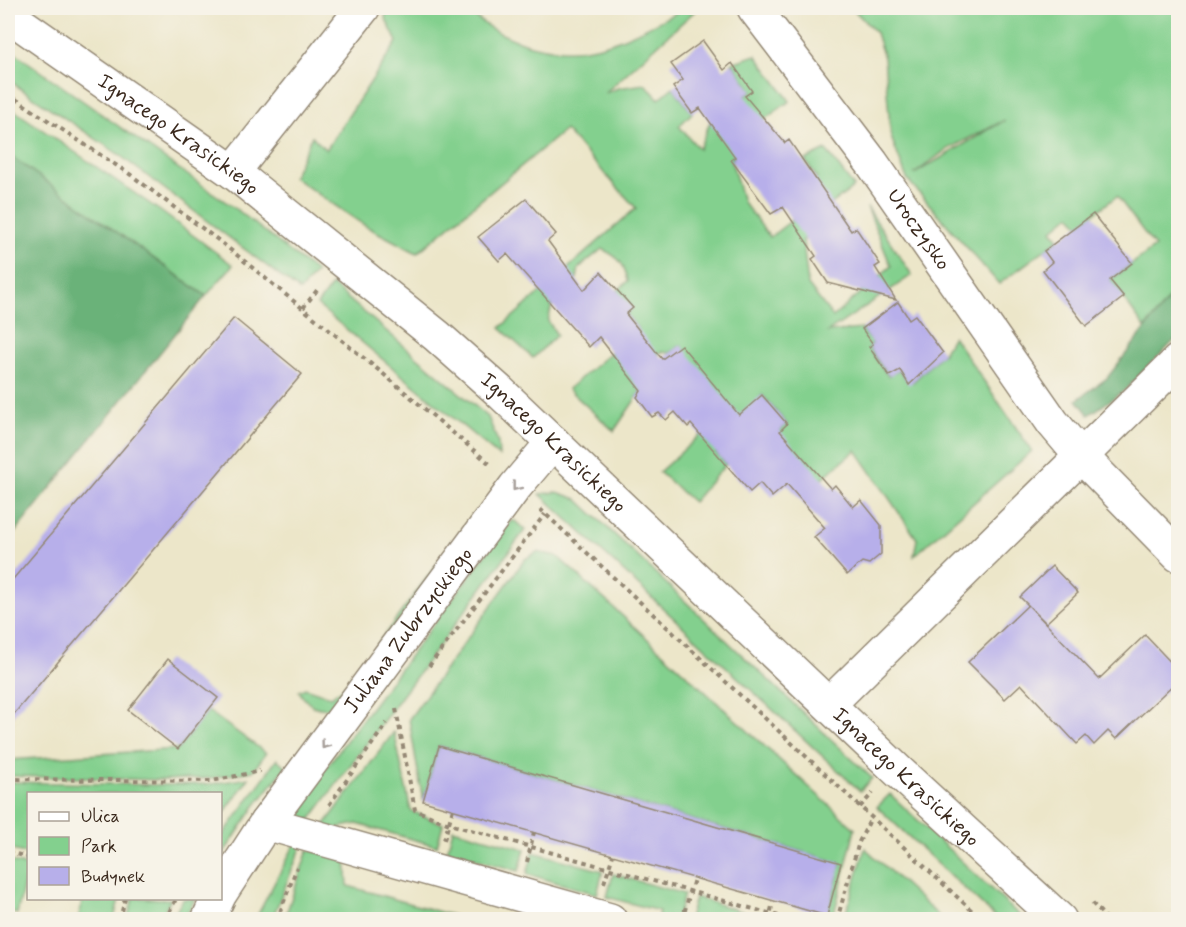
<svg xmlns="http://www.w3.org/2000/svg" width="1186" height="927" font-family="Mynerve,sans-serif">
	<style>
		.green { fill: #83d08e; stroke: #5f7d56; stroke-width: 1.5; fill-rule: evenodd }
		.forest { fill: #6ab279; stroke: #526e4c; stroke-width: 1.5 }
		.building { fill: #b7afea }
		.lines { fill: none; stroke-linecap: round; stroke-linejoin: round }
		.minor-casing { stroke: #948874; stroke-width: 36 }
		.path { stroke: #948874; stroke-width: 4; stroke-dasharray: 4.5 4.5; stroke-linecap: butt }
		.minor { stroke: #fff; stroke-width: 33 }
		.oneway { stroke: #a79f9a }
		.labels { text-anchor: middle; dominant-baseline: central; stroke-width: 6; stroke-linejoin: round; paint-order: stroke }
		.street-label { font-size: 22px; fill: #3b2a1e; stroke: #f7f3e8 }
	</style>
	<rect width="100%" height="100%" fill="#f7f3e8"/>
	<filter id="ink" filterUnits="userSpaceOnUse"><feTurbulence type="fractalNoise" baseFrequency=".0167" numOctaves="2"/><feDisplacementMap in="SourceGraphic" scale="12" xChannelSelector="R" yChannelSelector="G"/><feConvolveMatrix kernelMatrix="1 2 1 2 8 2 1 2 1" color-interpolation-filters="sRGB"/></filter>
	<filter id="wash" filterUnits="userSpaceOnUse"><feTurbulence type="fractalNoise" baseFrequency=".008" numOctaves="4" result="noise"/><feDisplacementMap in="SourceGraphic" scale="24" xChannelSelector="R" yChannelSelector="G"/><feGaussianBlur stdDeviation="1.35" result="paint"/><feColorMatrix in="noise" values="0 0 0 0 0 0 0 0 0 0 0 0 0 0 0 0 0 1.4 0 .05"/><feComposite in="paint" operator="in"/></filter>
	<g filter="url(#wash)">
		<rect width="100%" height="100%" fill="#ece6c9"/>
		<path class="green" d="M 388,8 L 467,8 C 481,25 500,34 521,42 C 588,65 628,36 686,8 L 698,8 L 605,93 L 618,88 L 645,84 L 659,99 L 673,87 L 692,113 L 679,126 L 699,149 L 710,122 L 752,91 L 732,63 L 756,55 L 790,101 L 755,126 L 731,160 L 743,202 L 770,237 L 792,220 L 817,178 L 805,160 L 826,150 L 854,187 L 821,212 L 803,241 L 808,285 L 833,317 L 891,266 L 867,207 L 912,275 L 828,332 L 862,329 L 873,344 L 869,348 L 888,376 L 900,370 L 907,381 L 913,382 L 943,353 L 953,336 L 1032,451 L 914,556 L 917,539 L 856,450 L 803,494 L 780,431 L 787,424 L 762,395 L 716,453 L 726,464 L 693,502 L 659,472 L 725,413 L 681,345 L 670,353 L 661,352 L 648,363 L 641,391 L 614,431 L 568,389 L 638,329 L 626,314 L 632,308 L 617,291 L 628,281 C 624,262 618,257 602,249 L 579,268 L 577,278 L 553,300 L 548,321 L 557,335 L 533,358 L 500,328 L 636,208 L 565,130 L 417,253 L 367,227 L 293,177 L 312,136 L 326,150 L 397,42 L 385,17 Z
			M 852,8 L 1178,8 L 1178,287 L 1145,328 L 1110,280 L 1155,247 L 1117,196 L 1079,225 L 1070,215 L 1052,230 L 1059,239 L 999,284 L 907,179 L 891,137 L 884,58 L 876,33 ZM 1005,120 L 914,174 L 946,150 Z
			M 8,48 L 240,212 L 316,272 L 300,291 L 118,154 L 8,80 Z
			M 8,106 L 159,210 L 233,265 L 206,296 L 8,154 Z
			M 332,285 L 488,417 L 498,442 L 499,456 L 317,305 Z
			M 557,492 L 577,499 L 872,778 L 860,791 L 540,494 Z
			M 474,514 L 480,518 L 331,708 C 316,710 307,705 299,691 L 305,688 L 331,697 L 348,684 Z
			M 511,521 L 515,521 L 525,530 L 301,832 L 296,815 L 298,805 Z
			M 537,552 L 557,556 L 855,829 L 833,918 L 827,916 L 841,863 L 439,746 L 423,801 L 409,719 L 525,559 Z
			M 208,711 L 266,753 L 253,771 L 212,778 L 162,780 L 8,776 L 8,760 L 178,749 Z
			M 394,732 L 411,811 L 443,824 L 437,846 L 357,824 L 320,831 Z
			M 277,759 L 286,767 L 255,806 L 221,857 L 221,838 Z
			M 249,778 L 221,817 L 220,794 L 28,794 L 28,854 L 8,849 L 8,782 L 163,785 L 211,784 Z
			M 890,794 L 1023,919 L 997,919 L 877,807 Z
			M 453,829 L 525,849 L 519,871 L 447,851 Z
			M 296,842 L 303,843 L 272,919 L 255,920 Z
			M 865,848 L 942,919 L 844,919 Z
			M 308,850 L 346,858 L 348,886 L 465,919 L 284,920 Z
			M 533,852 L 603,871 L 597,894 L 527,874 Z
			M 8,861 L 28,866 L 17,914 L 8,911 Z
			M 613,874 L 684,894 L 677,919 L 657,919 L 659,911 L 607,897 Z
			M 695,897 L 763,918 L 764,919 L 689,919 Z
			M 83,899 L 119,899 L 114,919 L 78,919 Z
			M 133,899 L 133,898 L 171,899 L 159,919 L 127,919 Z
			M 183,899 L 195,899 L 184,919 L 172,919 Z"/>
		<path class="forest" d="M 8,154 L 206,296 L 8,541 Z
			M 1178,287 L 1178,337 L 1125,390 L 1089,415 L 1077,400 L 1107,378 Z"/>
		<g id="blocks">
			<path class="building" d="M 703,41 L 724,70 L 732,63 L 752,91 L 745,96 L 785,143 L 789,140 L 851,231 L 856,228 L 880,264 L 875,267 L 896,300 L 828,283 L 812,259 L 816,256 L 783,207 L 771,214 L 731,160 L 735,157 L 700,108 L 692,113 L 673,87 L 683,80 L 671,64 Z
				M 526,199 L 556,234 L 548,241 L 584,290 L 601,272 L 633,308 L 626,314 L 662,359 L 681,345 L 739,415 L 762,395 L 787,424 L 780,431 L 831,489 L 835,485 L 853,507 L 861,500 L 881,525 L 881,554 L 869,564 L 862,562 L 847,575 L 814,537 L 825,528 L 787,484 L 772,497 L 760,483 L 750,492 L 691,424 L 688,427 L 675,412 L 666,420 L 659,413 L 652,417 L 637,397 L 641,391 L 599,337 L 589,347 L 507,254 L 499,261 L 478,237 Z
				M 1093,214 L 1132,263 L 1110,280 L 1124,297 L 1086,326 L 1043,270 L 1052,262 L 1044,251 Z
				M 898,302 L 909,319 L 915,315 L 943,353 L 909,385 L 900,370 L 889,376 L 869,347 L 873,344 L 862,329 Z
				M 234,318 L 302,374 L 8,721 L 8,585 Z
				M 1052,566 L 1078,593 L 1046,623 L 1020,597 Z
				M 1028,605 L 1099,679 L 1145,635 L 1179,671 L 1179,679 L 1116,739 L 1108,731 L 1094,745 L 1086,736 L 1077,744 L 1021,684 L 1005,699 L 968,662 Z
				M 168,659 L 218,698 L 178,749 L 128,710 Z
				M 439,746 L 841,863 L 827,916 L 423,801 Z"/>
		</g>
	</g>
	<g filter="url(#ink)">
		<use href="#blocks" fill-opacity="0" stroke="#948874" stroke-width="1.5"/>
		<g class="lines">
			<defs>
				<g id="minor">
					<path id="s1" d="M 754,8 L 872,163 L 1053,423 L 1080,455 L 1178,555"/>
					<path id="s2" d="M 8,15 L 233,172 L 437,336 L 499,391 L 897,770 L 1060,920"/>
					<path d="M 233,172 L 363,8"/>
					<path d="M 829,704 L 1178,361"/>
					<path d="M 266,823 L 610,920"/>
					<path id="s3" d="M 220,894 L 266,823 L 515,487 L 553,442"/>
					<path d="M 208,920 L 218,898"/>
				</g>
			</defs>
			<use href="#minor" class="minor-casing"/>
			<path class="path" d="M 8,94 L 131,175 L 222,243 L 381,372 L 490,464
				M 303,308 L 318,289
				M 540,509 L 982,920
				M 429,666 L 545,514
				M 396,709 L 415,810 L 449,824 L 793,920
				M 8,779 L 212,781 L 260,771
				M 329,805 L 387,723
				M 860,807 L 873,793
				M 444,840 L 453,809
				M 8,852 L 28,857
				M 527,862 L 534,832
				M 604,883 L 613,855
				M 1092,903 L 1108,920
				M 8,918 L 12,920
				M 120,920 L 125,898
				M 165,920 L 176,899
				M 277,920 L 297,867
				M 682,920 L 694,879
				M 772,920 L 770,915 L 773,902
				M 837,920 L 859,842 L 871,818"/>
			<use href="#minor" class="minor"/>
		</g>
		<defs><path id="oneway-chevron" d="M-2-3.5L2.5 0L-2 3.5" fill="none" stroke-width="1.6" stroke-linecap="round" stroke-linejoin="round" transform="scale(1.5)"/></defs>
		<g class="oneway">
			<use href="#oneway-chevron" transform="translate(516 487) rotate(128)"/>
			<use href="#oneway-chevron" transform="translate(325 745) rotate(127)"/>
		</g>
	</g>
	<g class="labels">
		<g class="street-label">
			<text stroke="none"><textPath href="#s2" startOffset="208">Ignacego Krasickiego</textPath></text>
			<text stroke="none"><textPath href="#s1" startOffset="276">Uroczysko</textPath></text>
			<text stroke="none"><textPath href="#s2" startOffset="694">Ignacego Krasickiego</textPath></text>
			<text stroke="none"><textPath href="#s3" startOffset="324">Juliana Zubrzyckiego</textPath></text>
			<text stroke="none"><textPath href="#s2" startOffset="1180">Ignacego Krasickiego</textPath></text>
		</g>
	</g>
	<rect width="1186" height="927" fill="none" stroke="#f7f3e8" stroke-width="30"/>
	<rect x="27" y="792" width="195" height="108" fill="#f7f3e8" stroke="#aca397" stroke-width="1.5"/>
	<rect x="39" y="812" width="30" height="9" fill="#ffffff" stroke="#aca397" stroke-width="1.5"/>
	<text x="81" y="822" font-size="18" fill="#3b2a1e">Ulica</text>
	<rect x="39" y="837" width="30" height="18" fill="#83d08e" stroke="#aca397" stroke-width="1.5"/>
	<text x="81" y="852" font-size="18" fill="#3b2a1e">Park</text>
	<rect x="39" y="867" width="30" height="18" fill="#b7afea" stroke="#aca397" stroke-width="1.5"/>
	<text x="81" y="882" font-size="18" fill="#3b2a1e">Budynek</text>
</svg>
